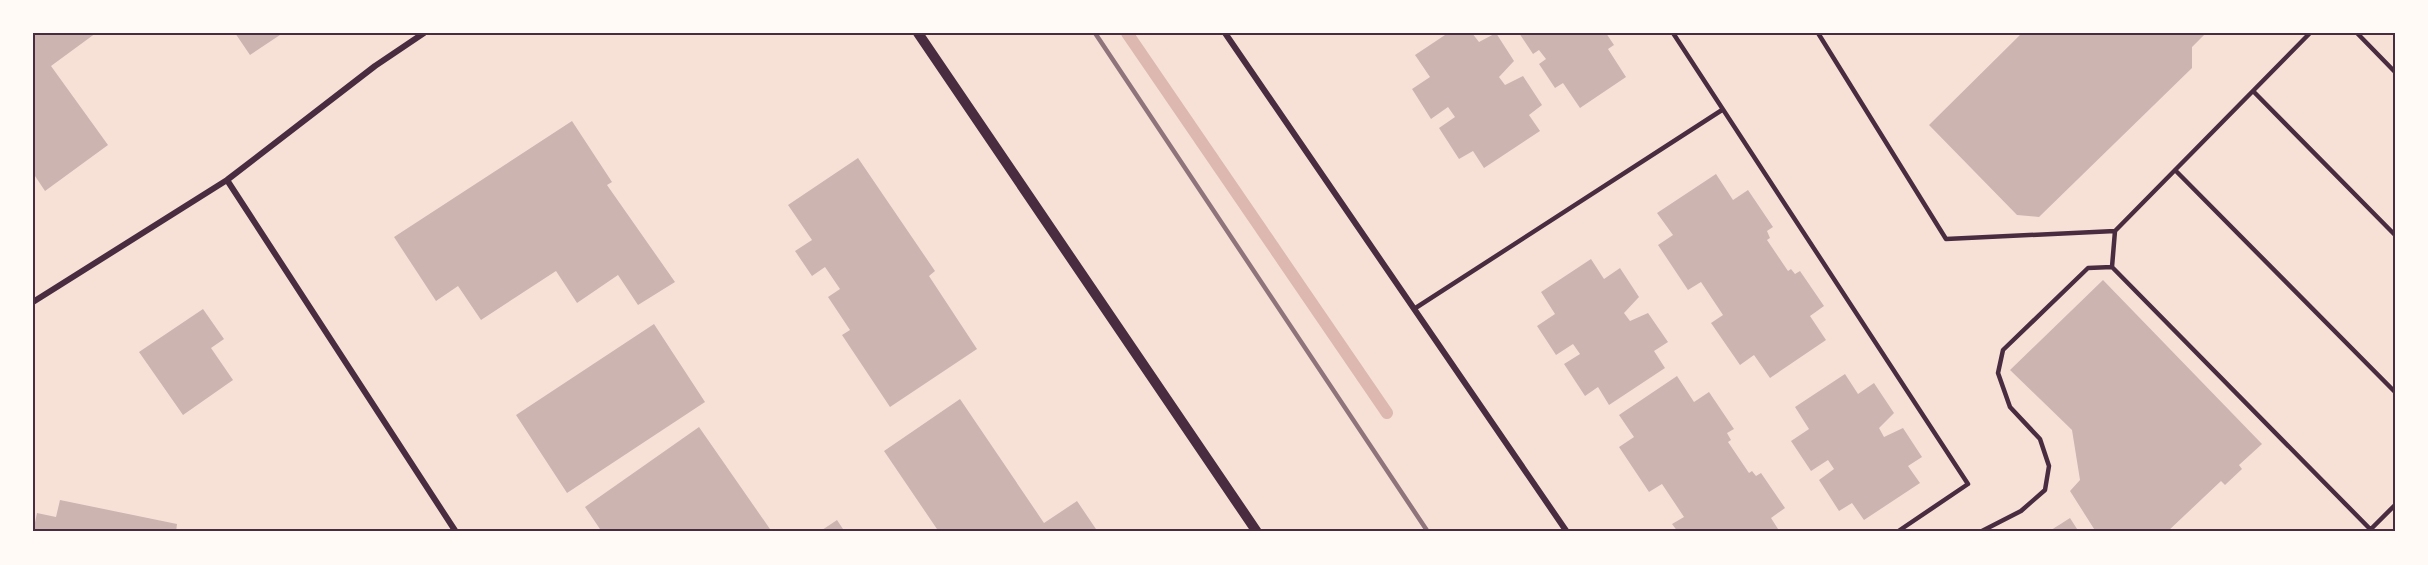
<svg xmlns="http://www.w3.org/2000/svg" width="2428" height="565" font-family="Rubik,sans-serif">
	<style>
		.lines { fill: none; stroke-linecap: round; stroke-linejoin: round }
		.stream { stroke: #dcb8b0; stroke-width: 12 }
		.building { fill: #ccb4b1 }
		.service { stroke: #4a2c40; stroke-width: 4.5 }
		.minor { stroke: #4a2c40; stroke-width: 6 }
		.tertiary { stroke: #4a2c40; stroke-width: 10 }
		.rail { stroke: #8f747c; stroke-width: 4.5 }
		.neatline { fill: none; stroke: #4a2c40; stroke-width: 2 }
	</style>
	<rect width="100%" height="100%" fill="#f7e1d7"/>
	<g class="lines">
		<path class="stream" d="M 1127,33 L 1387,413"/>
	</g>
	<path class="building" d="M 33,33 L 96,33 L 51,66 L 108,145 L 45,191 L 33,173 Z
		M 235,33 L 283,33 L 250,55 Z
		M 1448,33 L 1472,33 L 1479,42 L 1496,33 L 1514,61 L 1499,77 L 1505,85 L 1523,76 L 1542,105 L 1529,115 L 1540,131 L 1484,168 L 1473,151 L 1459,159 L 1439,128 L 1455,117 L 1448,107 L 1431,119 L 1412,89 L 1430,77 L 1415,55 Z
		M 1519,33 L 1606,33 L 1614,45 L 1608,49 L 1626,77 L 1580,108 L 1563,83 L 1555,88 L 1539,64 L 1546,59 L 1539,50 L 1533,54 Z
		M 2022,33 L 2206,33 L 2192,47 L 2192,68 L 2039,217 L 2017,215 L 1929,125 Z
		M 572,121 L 612,182 L 607,185 L 675,282 L 638,305 L 618,275 L 577,303 L 556,271 L 481,320 L 458,286 L 436,301 L 394,237 Z
		M 858,158 L 935,271 L 929,276 L 977,349 L 890,407 L 842,335 L 850,330 L 828,297 L 840,289 L 825,267 L 812,276 L 795,251 L 812,240 L 788,205 Z
		M 1716,174 L 1733,200 L 1748,190 L 1773,227 L 1767,231 L 1770,238 L 1767,240 L 1788,271 L 1791,269 L 1795,274 L 1800,271 L 1824,306 L 1810,316 L 1826,340 L 1770,378 L 1754,355 L 1740,365 L 1711,323 L 1723,315 L 1701,282 L 1688,290 L 1658,245 L 1673,235 L 1657,213 Z
		M 1591,259 L 1604,279 L 1620,268 L 1639,297 L 1624,313 L 1630,321 L 1648,313 L 1668,342 L 1654,351 L 1665,368 L 1609,405 L 1598,387 L 1585,396 L 1564,364 L 1580,354 L 1573,344 L 1556,355 L 1537,326 L 1555,314 L 1541,292 Z
		M 2103,280 L 2262,444 L 2239,465 L 2242,469 L 2225,485 L 2221,481 L 2167,532 L 2096,532 L 2070,491 L 2080,480 L 2072,430 L 2010,370 Z
		M 203,309 L 224,339 L 211,348 L 233,380 L 183,415 L 139,352 Z
		M 654,324 L 705,402 L 567,493 L 516,415 Z
		M 1845,374 L 1858,394 L 1874,383 L 1894,413 L 1879,428 L 1884,437 L 1903,428 L 1922,457 L 1908,466 L 1920,483 L 1864,520 L 1852,503 L 1839,511 L 1819,480 L 1834,469 L 1828,460 L 1811,471 L 1791,441 L 1809,429 L 1795,407 Z
		M 1677,376 L 1694,402 L 1709,392 L 1734,429 L 1727,433 L 1731,440 L 1728,442 L 1749,473 L 1752,471 L 1756,476 L 1761,473 L 1785,508 L 1771,518 L 1780,532 L 1678,532 L 1672,524 L 1684,517 L 1662,484 L 1649,492 L 1619,447 L 1634,437 L 1619,415 Z
		M 960,399 L 1044,523 L 1077,501 L 1098,532 L 939,532 L 884,451 Z
		M 699,427 L 772,532 L 602,532 L 585,507 Z
		M 60,500 L 177,524 L 176,532 L 33,532 L 37,513 L 56,517 Z
		M 2070,518 L 2079,532 L 2048,532 Z
		M 837,520 L 845,532 L 819,532 Z"/>
	<g class="lines">
		<path class="service" d="M 1673,33 L 1968,484 L 1897,532
			M 1818,33 L 1946,239 L 2115,231
			M 2310,33 L 2115,231 L 2112,267 L 2373,532
			M 2357,33 L 2395,72
			M 2253,91 L 2395,235
			M 2175,170 L 2395,392
			M 1414,309 L 1722,110
			M 1980,532 L 2021,511 L 2045,490 L 2049,466 L 2040,439 L 2010,407 L 1998,373 L 2003,350 L 2088,268 L 2112,267
			M 2368,532 L 2395,505"/>
		<path class="minor" d="M 1225,33 L 1567,532
			M 227,180 L 456,532
			M 33,302 L 227,180 L 375,66 L 424,33"/>
		<path class="tertiary" d="M 918,33 L 1257,532"/>
		<path class="rail" d="M 1095,33 L 1428,532"/>
	</g>
	<rect width="2428" height="565" fill="none" stroke="#fffaf5" stroke-width="69"/>
	<rect x="34" y="34" width="2360" height="496" class="neatline"/>
</svg>
